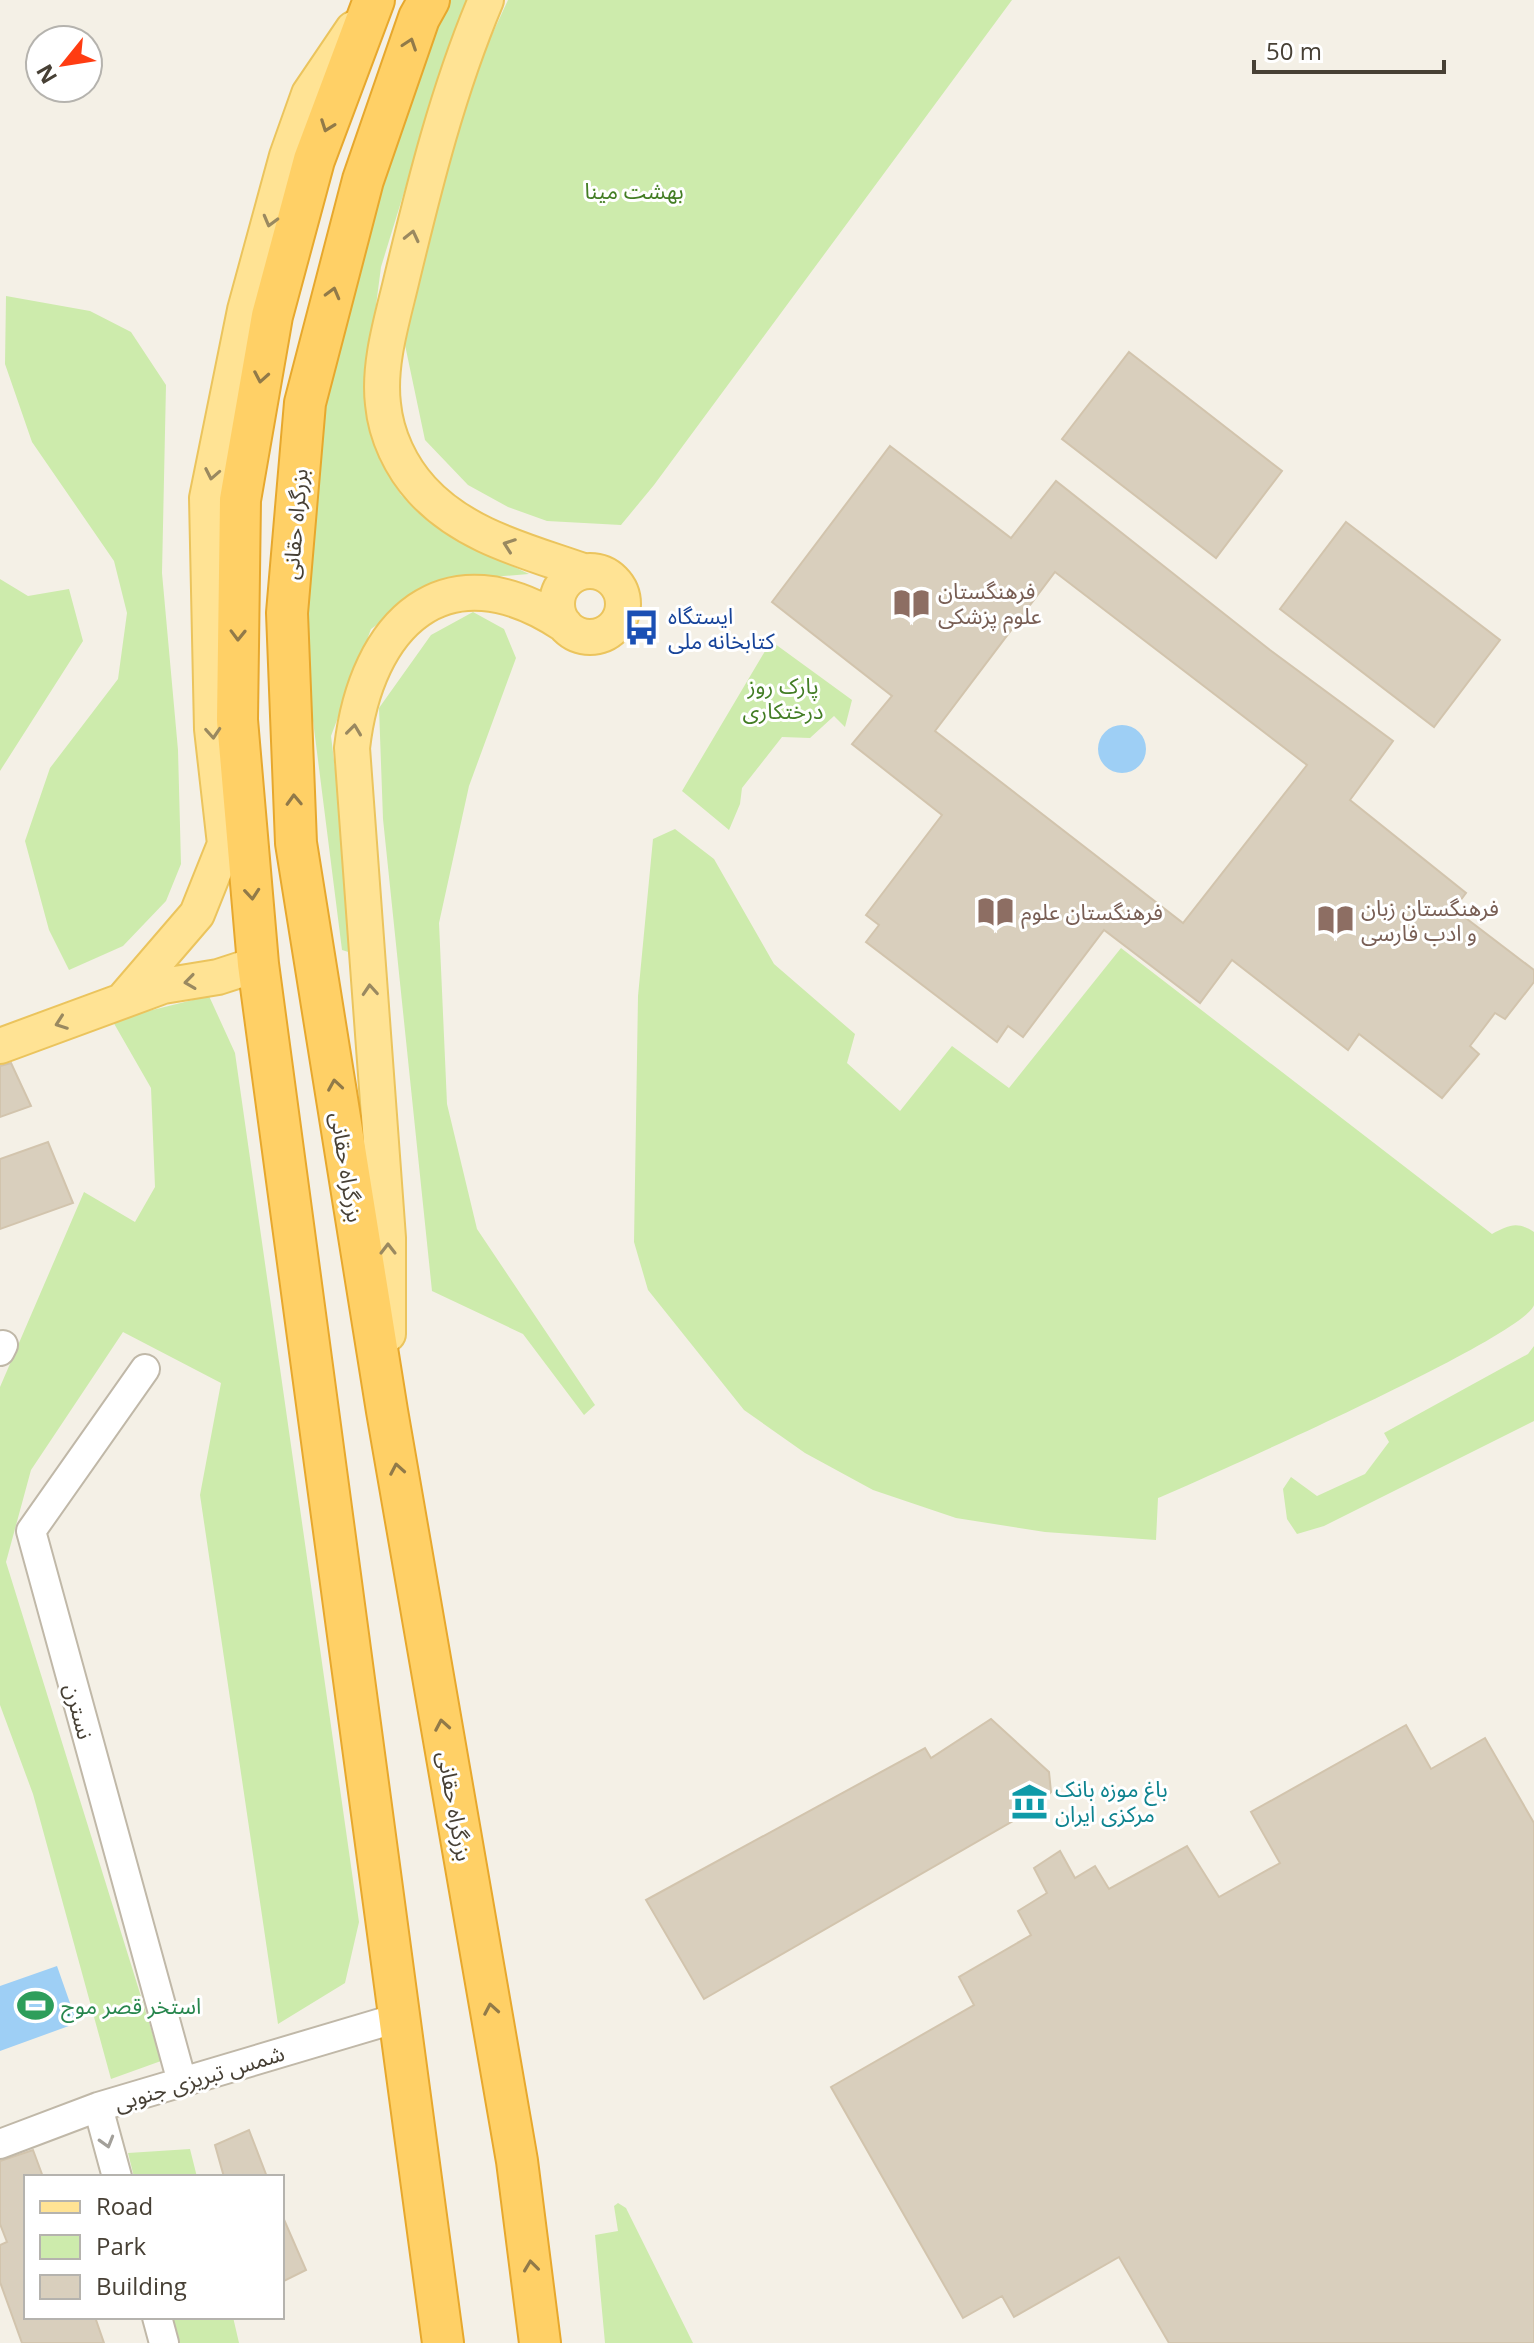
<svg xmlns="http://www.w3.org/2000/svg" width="1534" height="2343" font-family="'Open Sans','Noto Sans Arabic',sans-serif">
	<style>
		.green { fill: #cdebac }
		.water { fill: #9ecff5 }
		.building { fill: #d9cfbd; stroke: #d2c4ad; stroke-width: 2; fill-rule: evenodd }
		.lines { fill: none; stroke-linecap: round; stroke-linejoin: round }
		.minor-casing { stroke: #c0b8a8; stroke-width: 32 }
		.major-casing { stroke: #ebc45d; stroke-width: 38 }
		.highway-casing { stroke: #e7a82d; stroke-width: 44 }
		.minor { stroke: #fff; stroke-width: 28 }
		.major { stroke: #ffe394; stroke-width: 34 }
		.highway { stroke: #ffd066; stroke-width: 40 }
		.oneway { stroke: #917a49 }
		.oneway2 { stroke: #9a8960 }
		.oneway3 { stroke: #a3a09a }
		.labels { text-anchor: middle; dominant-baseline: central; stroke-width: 6; stroke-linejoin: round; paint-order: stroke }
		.park-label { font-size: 22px; fill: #437d24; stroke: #fff }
		.street-label { font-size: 22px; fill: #474035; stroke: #fff }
		.education-label { font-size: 22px; fill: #785e54; stroke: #fff; text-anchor: start }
		.transit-label { font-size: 22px; fill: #164399; stroke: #fff; text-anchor: start }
		.culture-label { font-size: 22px; fill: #0d838f; stroke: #fff; text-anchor: start }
		.leisure-label { font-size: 22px; fill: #27864d; stroke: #fff; text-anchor: start }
	</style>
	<rect width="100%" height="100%" fill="#f4f0e6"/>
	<path class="green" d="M 451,0 L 478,0 L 429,111 L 381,267 L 364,398 L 380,461 L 401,495 L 456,539 L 529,574 L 439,581 L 371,629 L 331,736 L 358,955 L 342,950 L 308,681 L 303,574 L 332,359 L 400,107 Z
		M 508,0 L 1012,0 L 654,485 L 621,525 L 547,521 L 508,507 L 468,485 L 425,440 L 405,345 L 452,121 Z
		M 6,296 L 90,311 L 131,332 L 166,385 L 162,573 L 178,750 L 181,864 L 166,901 L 123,946 L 69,970 L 49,930 L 25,841 L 50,768 L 118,679 L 127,613 L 114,561 L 32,442 L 5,364 Z
		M 0,579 L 28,596 L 69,589 L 83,641 L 0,771 Z
		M 473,612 L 504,629 L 516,658 L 469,786 L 439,923 L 447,1104 L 477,1229 L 595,1405 L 584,1415 L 523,1334 L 432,1291 L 383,819 L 379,708 L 431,635 Z
		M 771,641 L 852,700 L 845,727 L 834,716 L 810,738 L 782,737 L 742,788 L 740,804 L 729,830 L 682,791 Z
		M 675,829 L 714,859 L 774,964 L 855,1034 L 847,1063 L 900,1111 L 952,1046 L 1009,1088 L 1121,948 L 1492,1234 C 1509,1225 1517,1221 1534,1232 C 1534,1251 1534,1288 1534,1305 C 1524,1337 1207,1477 1158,1498 L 1156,1540 L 1045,1532 L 956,1518 L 873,1490 L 805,1453 L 744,1410 L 648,1290 L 634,1242 L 638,996 L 653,839 Z
		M 209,996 L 235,1053 L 359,1922 L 345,1983 L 278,2024 L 200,1495 L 221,1383 L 123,1332 L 31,1470 L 6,1562 L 161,2061 L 111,2079 L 33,1794 L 0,1705 L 0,1387 L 84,1192 L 135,1222 L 155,1187 L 151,1088 L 112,1020 Z
		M 1534,1346 L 1534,1421 L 1324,1526 L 1297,1534 L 1287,1519 L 1283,1489 L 1291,1477 L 1317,1496 L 1365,1474 L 1389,1442 L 1384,1433 L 1528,1354 Z
		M 190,2149 L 197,2177 L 134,2177 L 128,2153 Z
		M 618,2203 L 626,2208 L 693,2343 L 605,2343 L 595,2235 L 618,2231 L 614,2206 Z
		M 172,2317 L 233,2317 L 239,2343 L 179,2343 Z"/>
	<path class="water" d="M1098 749a24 24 0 1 1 48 0a24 24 0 1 1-48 0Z
		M 57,1966 L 77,2023 L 0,2051 L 0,1986 Z"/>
	<path class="building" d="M 1129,352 L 1282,471 L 1216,558 L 1062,439 Z
		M 890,446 L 1011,538 L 1056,481 L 1270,650 L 1393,741 L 1350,800 L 1466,893 L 1454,909 L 1534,970 L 1534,982 L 1505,1019 L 1495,1013 L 1470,1046 L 1479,1054 L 1442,1098 L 1359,1034 L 1348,1050 L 1232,960 L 1200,1003 L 1104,930 L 1023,1037 L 1008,1026 L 997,1042 L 866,942 L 879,925 L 866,915 L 942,815 L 852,744 L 892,696 L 772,602 ZM 1055,572 L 1307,765 L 1183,923 L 935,731 Z
		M 1346,522 L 1500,640 L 1434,727 L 1280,609 Z
		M 11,1063 L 31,1106 L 0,1117 L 0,1066 Z
		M 48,1142 L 73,1203 L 0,1229 L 0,1159 Z
		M 991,1719 L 1049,1772 L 1051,1792 L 1039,1806 L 704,1999 L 646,1900 L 925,1748 L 931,1758 Z
		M 1406,1725 L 1431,1769 L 1485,1738 L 1534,1823 L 1534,2343 L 1169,2343 L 1119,2257 L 1014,2317 L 1002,2296 L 963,2318 L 831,2087 L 974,2005 L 959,1977 L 1031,1935 L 1018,1911 L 1047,1893 L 1034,1868 L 1060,1851 L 1075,1878 L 1095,1866 L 1109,1889 L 1187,1846 L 1219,1897 L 1280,1863 L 1251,1812 Z
		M 249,2130 L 267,2177 L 224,2177 L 215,2145 Z
		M 33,2150 L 43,2177 L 26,2177 L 26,2317 L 95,2317 L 104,2343 L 22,2343 L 0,2282 L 0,2245 L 7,2242 L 0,2224 L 0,2161 Z
		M 282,2215 L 306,2270 L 282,2282 Z"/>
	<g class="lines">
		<defs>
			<path id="minor" d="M 0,1351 L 3,1345
				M 145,1369 L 31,1531 L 182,2082
				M 98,2107 L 117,2177
				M 0,2144 L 98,2107 L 401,2017
				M 157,2317 L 164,2343"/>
			<path id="major" d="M 486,0 C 448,90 425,183 402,278 C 393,317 378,363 383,404 C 386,436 401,467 422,490 C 464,536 526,551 583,571
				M557 604a33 33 0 1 1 66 0a33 33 0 1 1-66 0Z
				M 123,1000 L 197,914 L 225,844 L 212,729 L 207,498 L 245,310 L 287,156 L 309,94 L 353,29
				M 0,1046 L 163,986 L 218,977 L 258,964
				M 388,1334 L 388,1238 L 352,748 C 366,624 445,545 565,625"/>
			<path id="highway" d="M 374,0 L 314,160 L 272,316 L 240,500 L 237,720 L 258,964 L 443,2343
				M 429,0 L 419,18 L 363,180 L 305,403 L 287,613 L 296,843 L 387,1411 L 517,2161 L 540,2343"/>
		</defs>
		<use href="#minor" class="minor-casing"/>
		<use href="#major" class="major-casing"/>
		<use href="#highway" class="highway-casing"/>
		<use href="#minor" class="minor"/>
		<use href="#major" class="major"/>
		<use href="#highway" class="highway"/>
	</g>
	<defs><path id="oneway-chevron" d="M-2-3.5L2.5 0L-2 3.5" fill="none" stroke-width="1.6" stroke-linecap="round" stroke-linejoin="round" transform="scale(2)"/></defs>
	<g class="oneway">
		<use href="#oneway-chevron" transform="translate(410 44) rotate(-71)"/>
		<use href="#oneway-chevron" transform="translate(327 126) rotate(110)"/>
		<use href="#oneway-chevron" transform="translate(333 293) rotate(-75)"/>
		<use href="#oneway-chevron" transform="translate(261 377) rotate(100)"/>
		<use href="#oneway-chevron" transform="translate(238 635) rotate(91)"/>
		<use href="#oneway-chevron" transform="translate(294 800) rotate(-92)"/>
		<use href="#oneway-chevron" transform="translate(252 894) rotate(85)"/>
		<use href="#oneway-chevron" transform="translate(335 1085) rotate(-99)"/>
		<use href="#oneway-chevron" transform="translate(397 1469) rotate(-100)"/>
		<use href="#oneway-chevron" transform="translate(442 1725) rotate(-100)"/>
		<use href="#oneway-chevron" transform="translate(491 2009) rotate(-100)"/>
		<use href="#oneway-chevron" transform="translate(531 2266) rotate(-97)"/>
	</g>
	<g class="oneway2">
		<use href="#oneway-chevron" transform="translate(270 221) rotate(105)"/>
		<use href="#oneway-chevron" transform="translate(412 236) rotate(-77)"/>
		<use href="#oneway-chevron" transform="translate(212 474) rotate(101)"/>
		<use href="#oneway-chevron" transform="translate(509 545) rotate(-160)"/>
		<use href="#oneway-chevron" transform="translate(354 730) rotate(-83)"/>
		<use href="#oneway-chevron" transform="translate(213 733) rotate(86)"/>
		<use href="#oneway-chevron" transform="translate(190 982) rotate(172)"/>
		<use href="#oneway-chevron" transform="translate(370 990) rotate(-94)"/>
		<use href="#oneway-chevron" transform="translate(61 1023) rotate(160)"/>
		<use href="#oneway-chevron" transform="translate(388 1249) rotate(-90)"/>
	</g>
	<use class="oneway3" href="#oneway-chevron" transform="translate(107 2142) rotate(74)"/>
	<defs>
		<symbol id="library-bare" viewBox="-9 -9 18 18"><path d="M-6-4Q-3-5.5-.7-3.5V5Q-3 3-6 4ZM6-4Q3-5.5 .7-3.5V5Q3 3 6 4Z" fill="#8d6e63" stroke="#fff" stroke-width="2.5" paint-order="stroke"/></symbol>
		<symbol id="bus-bare" viewBox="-9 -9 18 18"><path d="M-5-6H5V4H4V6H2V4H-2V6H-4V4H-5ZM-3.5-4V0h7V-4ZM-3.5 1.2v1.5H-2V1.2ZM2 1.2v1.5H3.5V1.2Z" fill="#1a4fb4" stroke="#fff" stroke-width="2.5" paint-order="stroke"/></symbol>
		<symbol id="museum-bare" viewBox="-9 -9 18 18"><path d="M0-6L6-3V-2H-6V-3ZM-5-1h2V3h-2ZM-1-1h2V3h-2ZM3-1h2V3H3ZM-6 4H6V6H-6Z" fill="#0f9aa8" stroke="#fff" stroke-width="2.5" paint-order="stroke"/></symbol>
		<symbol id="stadium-bare" viewBox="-9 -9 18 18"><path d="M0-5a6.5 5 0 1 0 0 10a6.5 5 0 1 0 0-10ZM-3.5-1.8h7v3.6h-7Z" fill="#2e9e5b" stroke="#fff" stroke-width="2.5" paint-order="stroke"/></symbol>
	</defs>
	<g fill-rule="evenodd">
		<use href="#library-bare" x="886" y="578" width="51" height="51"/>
		<use href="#bus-bare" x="616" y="602" width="51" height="51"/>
		<use href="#library-bare" x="970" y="886" width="51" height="51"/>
		<use href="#library-bare" x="1310" y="894" width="51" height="51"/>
		<use href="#museum-bare" x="1004" y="1776" width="51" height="51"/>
		<use href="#stadium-bare" x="10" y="1980" width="51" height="51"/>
	</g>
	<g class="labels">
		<g class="park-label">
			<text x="634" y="190">بهشت مينا</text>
			<text x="783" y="685">پارک روز<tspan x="783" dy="25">درختکاری</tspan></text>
		</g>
		<g class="street-label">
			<text transform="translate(294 524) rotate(-85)">بزرگراه حقانی</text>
			<text transform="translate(348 1167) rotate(81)">بزرگراه حقانی</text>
			<text transform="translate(80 1711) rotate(75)">نسترن</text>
			<text transform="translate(456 1806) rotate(80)">بزرگراه حقانی</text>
			<text transform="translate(199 2077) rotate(-17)">شمس تبریزی جنوبی</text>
		</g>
		<g class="education-label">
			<text x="938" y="590">فرهنگستان<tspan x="938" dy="25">علوم پزشکی</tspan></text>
			<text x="1361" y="907">فرهنگستان زبان<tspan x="1361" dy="25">و ادب فارسی</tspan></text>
			<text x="1021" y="911">فرهنگستان علوم</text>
		</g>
		<g class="transit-label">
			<text x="668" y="615">ایستگاه<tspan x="668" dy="25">کتابخانه ملی</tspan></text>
		</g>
		<g class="culture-label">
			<text x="1055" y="1788">باغ موزه بانک<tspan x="1055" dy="25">مرکزی ایران</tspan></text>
		</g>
		<g class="leisure-label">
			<text x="61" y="2005">استخر قصر موج</text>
		</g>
	</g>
	<rect x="24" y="2175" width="260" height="144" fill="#ffffff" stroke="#b5b3ae" stroke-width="2"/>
	<rect x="40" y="2201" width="40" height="12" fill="#ffe394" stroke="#b5b3ae" stroke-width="2"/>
	<text x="96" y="2215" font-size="24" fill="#474035">Road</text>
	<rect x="40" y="2235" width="40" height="24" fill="#cdebac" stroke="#b5b3ae" stroke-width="2"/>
	<text x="96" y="2255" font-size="24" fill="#474035">Park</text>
	<rect x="40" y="2275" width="40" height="24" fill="#d9cfbd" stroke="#b5b3ae" stroke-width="2"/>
	<text x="96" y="2295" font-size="24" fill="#474035">Building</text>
	<g transform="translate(64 64) rotate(240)"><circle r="38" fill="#ffffff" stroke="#b5b3ae" stroke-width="2"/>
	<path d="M0-6L14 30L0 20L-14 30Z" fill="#ff3c12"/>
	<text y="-12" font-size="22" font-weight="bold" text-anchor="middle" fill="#474035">N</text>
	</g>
	<path d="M1254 60v12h190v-12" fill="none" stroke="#474035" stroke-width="4"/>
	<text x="1266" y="60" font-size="24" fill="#474035" stroke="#ffffff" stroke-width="6" paint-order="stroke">50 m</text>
</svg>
